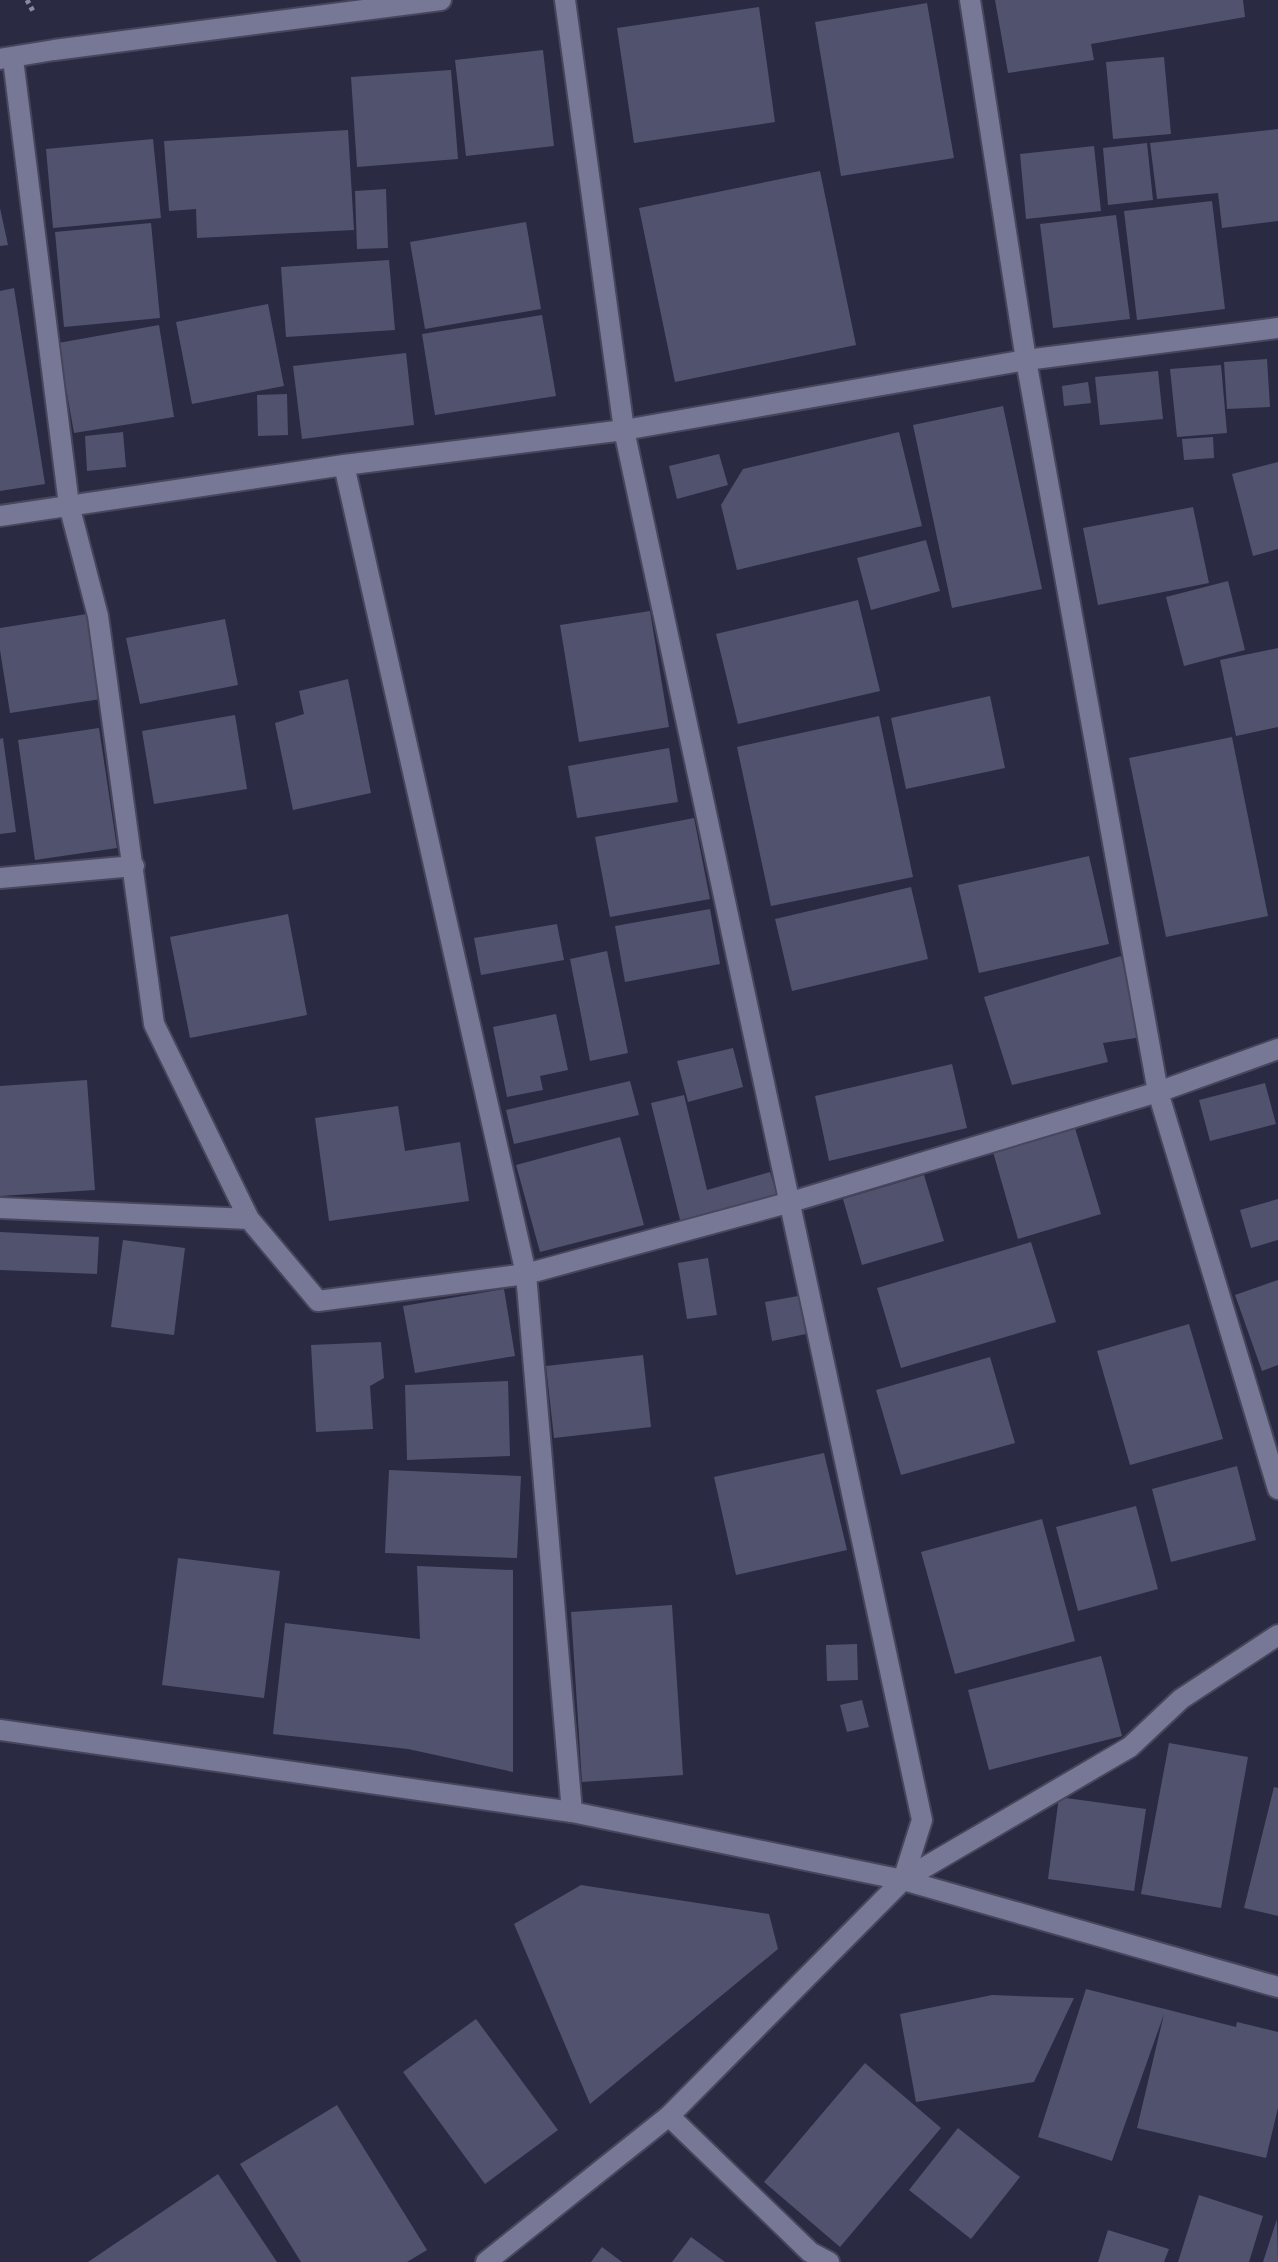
<svg xmlns="http://www.w3.org/2000/svg" width="1278" height="2262" font-family="'Golos Text',sans-serif">
	<style>
		.building { fill: #51526e }
		.lines { fill: none; stroke-linecap: round; stroke-linejoin: round }
		.street-casing { stroke: #47465c; stroke-width: 24 }
		.secondary-casing { stroke: #47465c; stroke-width: 24 }
		.path { stroke: #8a8a9f; stroke-width: 5; stroke-dasharray: 4 4; stroke-linecap: butt }
		.street { stroke: #777896; stroke-width: 20 }
		.secondary { stroke: #777896; stroke-width: 20 }
	</style>
	<rect width="100%" height="100%" fill="#2a2a43"/>
	<path class="building" d="M 995,0 L 1243,0 L 1245,17 L 1091,44 L 1094,60 L 1008,73 Z
		M 927,3 L 954,158 L 841,176 L 815,22 Z
		M 759,7 L 775,122 L 634,143 L 617,28 Z
		M 543,50 L 554,146 L 466,156 L 455,60 Z
		M 1164,57 L 1171,134 L 1113,139 L 1106,62 Z
		M 451,70 L 458,159 L 357,167 L 351,77 Z
		M 1278,129 L 1278,221 L 1222,228 L 1218,193 L 1157,199 L 1150,143 Z
		M 348,130 L 354,230 L 197,238 L 196,209 L 169,211 L 164,141 Z
		M 153,139 L 161,218 L 53,228 L 46,149 Z
		M 1147,143 L 1153,200 L 1108,205 L 1103,148 Z
		M 1094,146 L 1101,211 L 1026,219 L 1020,154 Z
		M 820,171 L 856,345 L 675,382 L 639,208 Z
		M 386,189 L 388,248 L 357,249 L 355,191 Z
		M 1212,201 L 1225,309 L 1137,320 L 1124,211 Z
		M 0,208 L 8,245 L 0,246 Z
		M 1116,215 L 1130,319 L 1053,328 L 1040,224 Z
		M 526,222 L 541,309 L 425,329 L 410,242 Z
		M 151,223 L 160,318 L 64,327 L 55,232 Z
		M 389,260 L 395,330 L 286,337 L 281,267 Z
		M 14,288 L 45,484 L 0,491 L 0,291 Z
		M 268,304 L 284,386 L 192,404 L 176,322 Z
		M 542,315 L 556,396 L 435,415 L 422,334 Z
		M 159,325 L 174,417 L 74,433 L 58,343 Z
		M 406,353 L 414,425 L 302,439 L 293,366 Z
		M 1267,359 L 1270,407 L 1227,409 L 1224,362 Z
		M 1221,365 L 1227,433 L 1177,437 L 1170,369 Z
		M 1158,371 L 1163,419 L 1100,425 L 1095,377 Z
		M 1088,382 L 1091,403 L 1064,406 L 1062,386 Z
		M 287,394 L 288,435 L 258,436 L 257,395 Z
		M 1003,406 L 1042,589 L 952,608 L 913,425 Z
		M 123,432 L 126,467 L 87,471 L 85,436 Z
		M 899,432 L 922,526 L 737,570 L 721,505 L 743,469 Z
		M 1213,437 L 1214,458 L 1184,460 L 1182,439 Z
		M 719,454 L 728,485 L 677,499 L 669,466 Z
		M 1278,462 L 1278,549 L 1253,556 L 1232,474 Z
		M 1193,507 L 1209,583 L 1098,605 L 1083,528 Z
		M 926,540 L 940,591 L 871,610 L 857,558 Z
		M 1228,581 L 1245,650 L 1184,666 L 1166,597 Z
		M 858,600 L 880,691 L 738,724 L 716,634 Z
		M 650,611 L 669,727 L 579,742 L 560,625 Z
		M 87,614 L 101,699 L 10,713 L 0,650 L 0,628 Z
		M 225,619 L 238,685 L 140,704 L 126,638 Z
		M 1278,648 L 1278,727 L 1236,736 L 1220,660 Z
		M 348,679 L 371,793 L 293,810 L 275,723 L 304,714 L 299,691 Z
		M 990,696 L 1005,768 L 906,789 L 891,718 Z
		M 235,715 L 247,789 L 154,804 L 142,731 Z
		M 879,716 L 913,877 L 771,906 L 737,747 Z
		M 99,728 L 117,848 L 35,860 L 18,740 Z
		M 1232,737 L 1268,916 L 1166,937 L 1129,758 Z
		M 3,738 L 16,832 L 0,834 L 0,739 Z
		M 669,748 L 678,802 L 577,818 L 568,766 Z
		M 694,818 L 710,899 L 610,917 L 595,837 Z
		M 1089,856 L 1109,944 L 979,973 L 958,885 Z
		M 911,887 L 928,959 L 792,991 L 775,919 Z
		M 710,909 L 720,964 L 625,982 L 615,926 Z
		M 288,914 L 307,1015 L 190,1038 L 170,937 Z
		M 557,924 L 564,960 L 481,975 L 474,938 Z
		M 607,951 L 628,1053 L 590,1061 L 570,959 Z
		M 1121,956 L 1142,1037 L 1103,1043 L 1108,1062 L 1012,1085 L 984,997 Z
		M 556,1014 L 568,1070 L 540,1076 L 543,1090 L 507,1097 L 493,1027 Z
		M 733,1048 L 743,1087 L 688,1102 L 677,1061 Z
		M 952,1064 L 967,1128 L 829,1161 L 815,1096 Z
		M 87,1080 L 95,1190 L 0,1196 L 0,1086 Z
		M 630,1081 L 639,1115 L 514,1144 L 506,1110 Z
		M 1265,1083 L 1276,1124 L 1210,1141 L 1199,1100 Z
		M 684,1095 L 707,1190 L 770,1172 L 777,1195 L 681,1224 L 651,1103 Z
		M 398,1106 L 405,1151 L 460,1142 L 469,1201 L 329,1221 L 315,1118 Z
		M 1075,1128 L 1101,1214 L 1018,1239 L 993,1152 Z
		M 620,1137 L 644,1225 L 540,1252 L 516,1165 Z
		M 924,1175 L 944,1241 L 862,1265 L 843,1199 Z
		M 1278,1199 L 1278,1240 L 1251,1248 L 1240,1210 Z
		M 0,1232 L 99,1237 L 97,1274 L 0,1270 Z
		M 123,1240 L 185,1248 L 174,1335 L 111,1327 Z
		M 1031,1242 L 1056,1322 L 901,1368 L 877,1288 Z
		M 708,1258 L 717,1315 L 687,1319 L 678,1263 Z
		M 1278,1280 L 1278,1365 L 1262,1371 L 1235,1295 Z
		M 504,1289 L 515,1356 L 415,1373 L 403,1306 Z
		M 798,1296 L 806,1334 L 772,1341 L 765,1302 Z
		M 1189,1324 L 1223,1439 L 1130,1465 L 1097,1351 Z
		M 381,1342 L 384,1378 L 370,1386 L 373,1429 L 316,1432 L 311,1345 Z
		M 643,1355 L 651,1427 L 554,1438 L 546,1366 Z
		M 990,1357 L 1015,1443 L 901,1475 L 876,1390 Z
		M 508,1381 L 510,1456 L 407,1460 L 405,1385 Z
		M 824,1453 L 847,1550 L 736,1575 L 714,1477 Z
		M 1237,1466 L 1256,1540 L 1171,1562 L 1152,1489 Z
		M 389,1470 L 521,1476 L 517,1558 L 385,1553 Z
		M 1136,1506 L 1158,1589 L 1078,1611 L 1056,1527 Z
		M 1042,1519 L 1075,1641 L 955,1674 L 921,1552 Z
		M 178,1558 L 280,1571 L 264,1698 L 162,1685 Z
		M 417,1566 L 513,1570 L 513,1772 L 408,1749 L 273,1734 L 285,1623 L 420,1639 Z
		M 672,1605 L 683,1775 L 582,1782 L 571,1612 Z
		M 857,1644 L 858,1680 L 827,1681 L 826,1645 Z
		M 1101,1656 L 1122,1736 L 989,1770 L 968,1690 Z
		M 862,1700 L 869,1727 L 847,1732 L 840,1705 Z
		M 1169,1743 L 1248,1757 L 1221,1908 L 1141,1894 Z
		M 1274,1787 L 1278,1788 L 1278,1916 L 1244,1908 Z
		M 1059,1797 L 1146,1809 L 1134,1891 L 1048,1879 Z
		M 581,1885 L 769,1914 L 778,1949 L 590,2104 L 514,1924 Z
		M 1086,1989 L 1236,2027 L 1237,2022 L 1278,2032 L 1278,2108 L 1266,2158 L 1137,2128 L 1164,2014 L 1112,2161 L 1038,2137 Z
		M 992,1995 L 1074,1998 L 1034,2082 L 916,2102 L 900,2014 Z
		M 476,2019 L 558,2130 L 485,2184 L 403,2072 Z
		M 865,2063 L 941,2128 L 840,2247 L 764,2182 Z
		M 337,2105 L 427,2250 L 407,2262 L 301,2262 L 240,2164 Z
		M 958,2128 L 1020,2177 L 971,2239 L 909,2190 Z
		M 218,2174 L 277,2262 L 88,2262 Z
		M 1199,2195 L 1263,2216 L 1249,2262 L 1178,2262 Z
		M 1277,2219 L 1278,2262 L 1263,2262 Z
		M 1108,2230 L 1169,2249 L 1164,2262 L 1098,2262 Z
		M 691,2237 L 725,2262 L 672,2262 Z
		M 602,2247 L 622,2262 L 591,2262 Z"/>
	<g class="lines">
		<defs>
			<path id="street" d="M 565,0 L 624,430 L 922,1820 L 903,1880
				M 0,59 L 54,50 L 441,0
				M 13,59 L 69,505 L 98,616 L 154,1024 L 249,1219 L 318,1301 L 526,1274 L 791,1202 L 1158,1092 L 1278,1049
				M 344,465 L 526,1274 L 572,1812
				M 0,516 L 344,465 L 624,430 L 1026,360 L 1278,328
				M 0,878 L 134,866
				M 0,1208 L 249,1219
				M 669,2116 L 810,2252 L 829,2262"/>
			<path id="secondary" d="M 970,0 L 1026,360 L 1158,1092 L 1278,1489
				M 0,1730 L 572,1812 L 903,1880 L 1278,1987
				M 486,2262 L 669,2116 L 903,1880 L 1130,1747 L 1181,1699 L 1278,1635"/>
		</defs>
		<use href="#street" class="street-casing"/>
		<use href="#secondary" class="secondary-casing"/>
		<path class="path" d="M 27,0 L 34,13"/>
		<use href="#street" class="street"/>
		<use href="#secondary" class="secondary"/>
	</g>
</svg>
